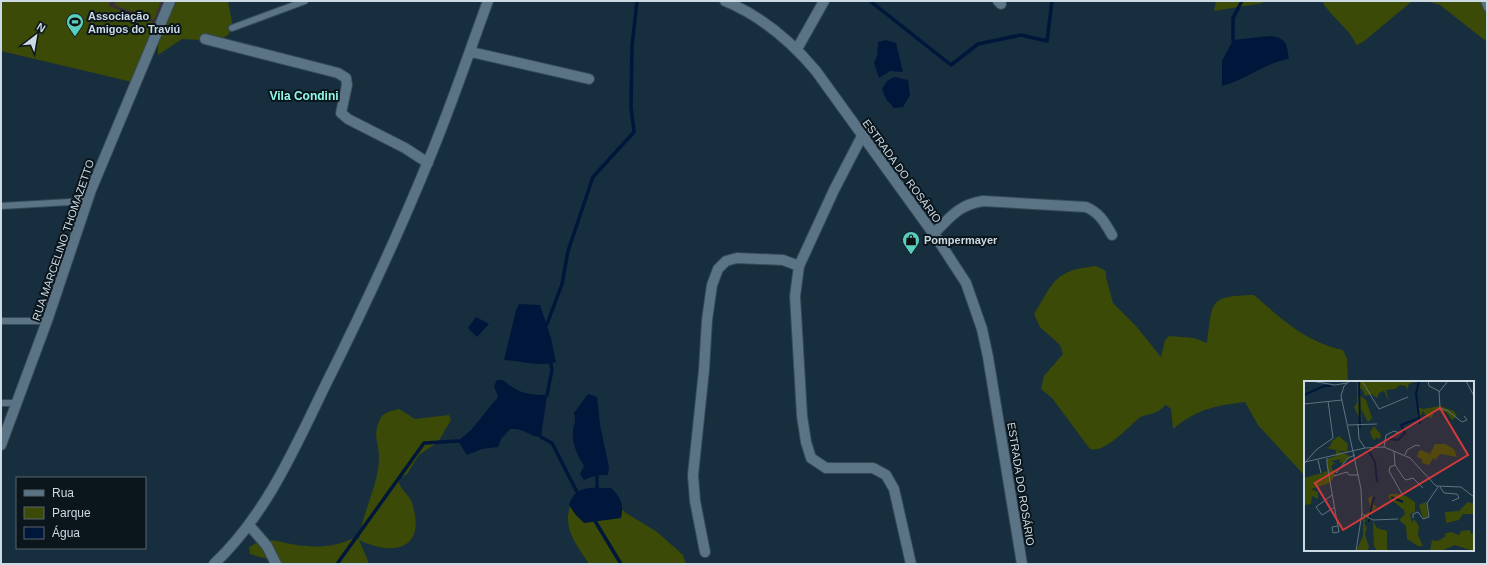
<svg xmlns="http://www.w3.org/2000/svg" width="1488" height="565" font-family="Arial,sans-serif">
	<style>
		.education { fill: #3c2d3a }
		.green { fill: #3c4a07 }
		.water { fill: #00173b }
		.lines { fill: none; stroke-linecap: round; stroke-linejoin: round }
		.stream { stroke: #00173b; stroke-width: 3.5 }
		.service-casing { stroke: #364956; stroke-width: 8 }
		.minor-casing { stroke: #364956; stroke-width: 12 }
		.service { stroke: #5a7385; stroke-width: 6 }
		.minor { stroke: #5a7385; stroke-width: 10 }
		.labels { text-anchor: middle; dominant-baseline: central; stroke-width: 4; stroke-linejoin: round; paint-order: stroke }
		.poi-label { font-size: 11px; font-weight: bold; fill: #ccdae4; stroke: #0b151c; text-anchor: start }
		.street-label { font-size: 11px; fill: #ccdae4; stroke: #0b151c }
		.neighbourhood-label { font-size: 12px; font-weight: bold; fill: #91f9e9; stroke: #0b151c }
		.inset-river { fill: none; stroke: #00173b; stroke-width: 2 }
		.inset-road { fill: none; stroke: #5f7380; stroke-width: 1 }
		.view { fill: #d53a3b; fill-opacity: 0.15; stroke: #d53a3b; stroke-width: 2 }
		.inset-edge { fill: none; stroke: #ccdae4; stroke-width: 2 }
	</style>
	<rect width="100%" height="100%" fill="#172e3e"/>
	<path class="education" d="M 110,1 L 164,1 L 156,23 L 108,6 Z"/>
	<path class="green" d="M 1,1 L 110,1 L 109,6 L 156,23 L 132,82 L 1,51 Z
		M 116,1 L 161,1 L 154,20 L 114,5 Z
		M 167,1 L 228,1 L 232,22 L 229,34 L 219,41 L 182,39 L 158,55 L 158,29 Z
		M 1216,1 L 1262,1 L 1263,3 L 1214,11 Z
		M 1322,1 L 1487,1 L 1487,42 L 1440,5 L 1427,1 L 1411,2 L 1363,42 L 1356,45 C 1353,32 1330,16 1322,1 Z
		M 1096,266 L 1106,271 L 1106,277 L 1113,303 L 1136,326 L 1161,357 L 1165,340 L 1169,336 L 1194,338 L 1207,343 C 1213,302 1207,296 1254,295 C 1283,320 1304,341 1343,350 L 1347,359 L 1348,382 L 1305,382 L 1305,476 L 1258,425 L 1245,402 C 1214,406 1197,409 1173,429 L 1171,409 L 1166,405 C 1163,407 1160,411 1156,412 C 1151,415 1143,415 1139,418 C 1128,427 1106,453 1090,449 L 1052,398 L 1041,389 L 1044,376 L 1063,354 L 1060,345 L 1040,327 L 1034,314 C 1055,280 1054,271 1096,266 Z
		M 399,409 L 415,419 L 449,415 L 451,420 L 438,442 L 419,455 L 407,474 L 398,479 C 399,489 409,494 412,503 C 427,549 394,557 359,540 L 368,561 L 368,564 L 276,564 L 274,561 L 250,554 L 249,547 C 269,535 276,542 297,545 C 318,548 335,547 354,538 L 359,539 C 362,513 379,484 379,458 C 379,441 372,436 380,419 C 383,412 392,411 399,409 Z
		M 573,499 L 612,501 L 626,513 L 657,532 L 683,555 L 686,564 L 589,564 C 575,542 560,526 573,499 Z"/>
	<path class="water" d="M 1270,36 C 1287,38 1287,44 1289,59 C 1264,63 1246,80 1222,86 L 1222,61 L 1233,40 Z
		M 886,40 L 896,43 L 903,72 L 890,71 L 879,78 L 874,63 L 877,56 L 878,42 Z
		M 894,77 L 908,80 L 910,95 L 903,107 L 894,108 L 886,99 L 882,89 L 887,81 Z
		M 519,304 L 540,305 L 551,338 L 556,362 C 540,367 521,361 504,360 L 516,310 Z
		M 476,317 L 489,324 L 477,337 L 468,328 Z
		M 497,380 L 503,380 C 517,393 528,395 547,395 L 541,437 C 527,436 527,428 510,429 L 501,439 L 498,447 L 482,449 L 467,455 L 458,441 L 471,430 L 498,397 L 494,386 Z
		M 588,394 L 597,397 L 600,425 L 609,467 L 608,475 L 597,475 L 584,480 L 580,474 L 584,466 C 578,457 572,444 573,432 C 573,423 577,425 574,413 Z
		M 611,488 C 621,497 624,505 621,518 L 584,523 L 575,514 L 569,505 C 576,484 592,488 611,488 Z"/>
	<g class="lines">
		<path class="stream" d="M 870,1 L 951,65 L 978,44 L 1021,35 L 1047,41 L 1052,1
			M 1233,40 L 1233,18 L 1242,1
			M 547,324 L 562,284 L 568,251 L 593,177 L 634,132 L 631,107 L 632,46 L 637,1
			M 547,395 L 552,370 L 551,364
			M 541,437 L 552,443 L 577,492
			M 597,475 L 597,488
			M 595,521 L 621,564
			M 337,564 L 424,443 L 458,441"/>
		<defs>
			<path id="service" d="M 1484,1 L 1487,8
				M 232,28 L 305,1
				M 1,206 L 87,201
				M 1,321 L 47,321
				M 1,403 L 17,403"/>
			<path id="minor" d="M 725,1 C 761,16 791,41 816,71 L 938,240 L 966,283 L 982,329 L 988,357 L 1022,564
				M 998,1 L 1001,4
				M 205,39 L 338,73 L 346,78 L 347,85 L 341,113 L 348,119 L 405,148 L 428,163
				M 797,49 L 824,1
				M 471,52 L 589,79
				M 862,136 L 834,190 L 799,266 L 795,296 L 802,416 L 806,442 L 811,458 L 826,468 L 873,468 L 886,475 L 894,489 L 911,564
				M 933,234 C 951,217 958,205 983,201 L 1086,207 C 1100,213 1105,223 1112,235
				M 1,445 L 47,321 L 91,190 L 170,1
				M 249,525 L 267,546 L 276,564
				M 705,552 L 695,501 L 693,475 L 704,370 L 707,320 L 712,285 L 718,269 L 726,261 L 737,258 L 783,260 L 799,266
				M 214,564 C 265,516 294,450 324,388 C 361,314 396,240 427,164 C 450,110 468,55 488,1"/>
		</defs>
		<use href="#service" class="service-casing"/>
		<use href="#minor" class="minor-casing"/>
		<use href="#service" class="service"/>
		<use href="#minor" class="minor"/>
	</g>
	<defs>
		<symbol id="stadium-pin" viewBox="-11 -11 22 30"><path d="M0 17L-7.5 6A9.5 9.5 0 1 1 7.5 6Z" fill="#59cebf" stroke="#0b151c"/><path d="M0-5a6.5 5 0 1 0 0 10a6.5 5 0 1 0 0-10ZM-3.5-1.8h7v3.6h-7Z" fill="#111"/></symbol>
		<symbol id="shop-pin" viewBox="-11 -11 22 30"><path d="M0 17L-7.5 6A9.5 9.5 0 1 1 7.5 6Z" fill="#59cebf" stroke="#0b151c"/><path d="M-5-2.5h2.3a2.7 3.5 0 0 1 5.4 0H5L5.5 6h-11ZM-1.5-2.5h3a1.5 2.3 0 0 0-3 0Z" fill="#111"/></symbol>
	</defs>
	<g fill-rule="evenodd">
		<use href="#stadium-pin" x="65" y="12" width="20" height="27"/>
		<use href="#shop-pin" x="901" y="230" width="20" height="27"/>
	</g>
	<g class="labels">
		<g class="poi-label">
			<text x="88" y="16">Associação<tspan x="88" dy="13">Amigos do Traviú</tspan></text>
			<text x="924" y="240">Pompermayer</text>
		</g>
		<g class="street-label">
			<text transform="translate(902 171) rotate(54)">ESTRADA DO ROSÁRIO</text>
			<text transform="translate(63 240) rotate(-71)">RUA MARCELINO THOMAZETTO</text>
			<text transform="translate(1021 484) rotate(81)">ESTRADA DO ROSÁRIO</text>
		</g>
		<g class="neighbourhood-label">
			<text x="304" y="96">Vila Condini</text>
		</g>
	</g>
	<g transform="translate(1304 381)">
		<rect width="170" height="170" fill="#172e3e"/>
		<path d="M 53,0 L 112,0 L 105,3 L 103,9 L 102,5 L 96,4 L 91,8 L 82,9 L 85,21 L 80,10 L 75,12 L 73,17 L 67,13 L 61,15 L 58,8 L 55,8 L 54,13 L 62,19 L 68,37 L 64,41 L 57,28 L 58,42 L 50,26 L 53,22 ZM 136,25 L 150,30 L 153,35 L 148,39 L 142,31 L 132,29 L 127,37 L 122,35 L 119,30 L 113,41 L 114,26 L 119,28 ZM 70,45 L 77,54 L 76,58 L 71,56 L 72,59 L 69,58 L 66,51 ZM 35,55 L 44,63 L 43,71 L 21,67 L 26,66 L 28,60 ZM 131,63 L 141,63 L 150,68 L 153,76 L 136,73 L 131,79 L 129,77 L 125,84 L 118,82 L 118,78 L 113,76 L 115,70 L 117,69 L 126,73 ZM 32,69 L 46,75 L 39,82 L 35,81 L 37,78 L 27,80 L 31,82 L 27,85 L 31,94 L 26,102 L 7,108 L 14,111 L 14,118 L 8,115 L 7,123 L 1,124 L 0,97 L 18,92 L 20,96 L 19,91 L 24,90 L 23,78 L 32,75 ZM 93,113 L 102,115 L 111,121 L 111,131 L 106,133 L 108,142 L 110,138 L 115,145 L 114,154 L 119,165 L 114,165 L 103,158 L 102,145 L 95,139 L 101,133 L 100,129 L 84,116 L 86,113 ZM 69,114 L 68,122 L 73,126 L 69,129 L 66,143 L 63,136 L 59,135 L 68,129 L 64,118 ZM 122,121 L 124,136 L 119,137 L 115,124 ZM 164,121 L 170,123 L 170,133 L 159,133 L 155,139 L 142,142 L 141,131 L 155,130 ZM 59,136 L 62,139 L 60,142 L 63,147 L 61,153 L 65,166 L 63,170 L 52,170 L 59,155 ZM 69,140 L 73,147 L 83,150 L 83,170 L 73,170 L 70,165 ZM 166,149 L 167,153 L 170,151 L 169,170 L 151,164 L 139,169 L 143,170 L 126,170 L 128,159 L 134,160 L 142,155 L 140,153 L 147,151 L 155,154 L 157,150 Z" fill="#3c4a07"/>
		<path class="inset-river" d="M 55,0 L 56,47M 115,0 L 112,13 L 116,43M 0,14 L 20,5 L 27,5M 83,58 L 94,59 L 101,52 L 97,44 L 115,37M 64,69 L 71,81 L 73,101M 87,116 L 99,121M 65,141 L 69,118 L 71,116"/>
		<path class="inset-road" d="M 7,0 L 31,4 L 43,2M 46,0 L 40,5 L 37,15 L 57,108 L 58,132 L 52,170M 58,0 L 75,28 L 104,16M 124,0 L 125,5 L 135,10 L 136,27 L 144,30 L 158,41 L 163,39 L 160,35M 162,0 L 170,15M 135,11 L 144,0M 0,23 L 38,19M 54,43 L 55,58 L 61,67M 44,44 L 73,43M 80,66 L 82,54 L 90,50 L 95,52M 90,70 L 91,84 L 99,96 L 102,99 L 109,97 L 119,107M 101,74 L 103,69 L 112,64 L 116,65M 23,77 L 23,83 L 32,135 L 34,145 L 35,151 L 29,152 L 28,146 L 34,145M 14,79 L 17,92M 1,81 L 61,67 L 80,66 L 106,77 L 132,105 L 157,106 L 170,116M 0,83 L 12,69 L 29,57 L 24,20M 91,84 L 86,86 L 85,90 L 98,113M 32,92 L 44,77 L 51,74M 30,95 L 43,91 L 45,94 L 55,94M 136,106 L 140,112 L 153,113 L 155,117 L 148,120M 12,126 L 18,134 L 31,126M 12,126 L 28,114M 58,133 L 69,139 L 94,138M 109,137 L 109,133 L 114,131 L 119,138 L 125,136 L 123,122 L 134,106"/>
		<path class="view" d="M 136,27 L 164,74 L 39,149 L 11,102 Z"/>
		<rect width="170" height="170" class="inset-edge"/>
	</g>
	<rect width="1488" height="565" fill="none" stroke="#ccdae4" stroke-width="4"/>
	<rect x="16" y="477" width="130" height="72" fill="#0b151c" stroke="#58646c"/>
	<rect x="24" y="490" width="20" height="6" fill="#5a7385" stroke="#58646c"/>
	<text x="52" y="497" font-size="12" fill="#ccdae4">Rua</text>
	<rect x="24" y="507" width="20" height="12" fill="#3c4a07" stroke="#58646c"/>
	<text x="52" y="517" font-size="12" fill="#ccdae4">Parque</text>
	<rect x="24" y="527" width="20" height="12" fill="#00173b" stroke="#58646c"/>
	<text x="52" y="537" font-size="12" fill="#ccdae4">Água</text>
	<g transform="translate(36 36) rotate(31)" stroke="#0b151c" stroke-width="3" paint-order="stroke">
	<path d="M0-3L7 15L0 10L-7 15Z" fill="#ccdae4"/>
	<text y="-6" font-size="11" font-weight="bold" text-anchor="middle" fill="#ccdae4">N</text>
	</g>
</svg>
